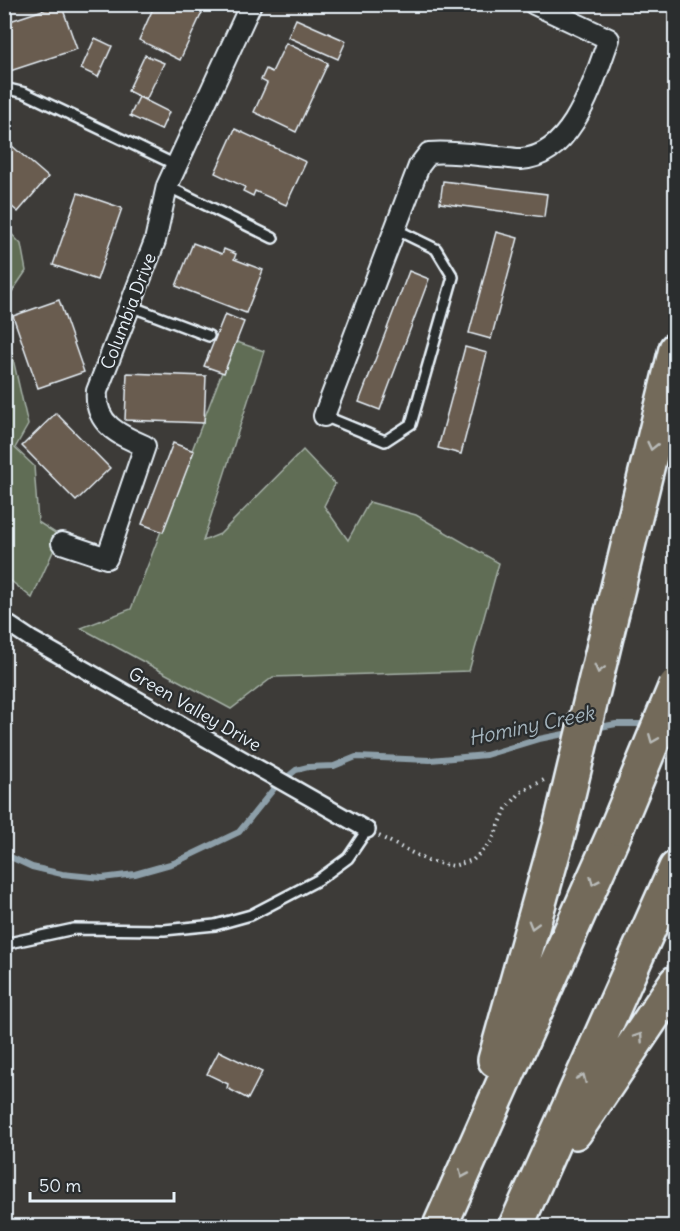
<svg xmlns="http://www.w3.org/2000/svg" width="680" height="1231" font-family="Delius,sans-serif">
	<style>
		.green { fill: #606d54; stroke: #a4afa6; stroke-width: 1.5 }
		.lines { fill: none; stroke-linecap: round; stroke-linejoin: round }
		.stream { stroke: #8d9fa9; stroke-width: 6 }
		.building { fill: #695c50; stroke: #e8f1f8; stroke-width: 1.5 }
		.service-casing { stroke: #e8f1f8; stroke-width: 14 }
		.pedestrian-casing { stroke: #e8f1f8; stroke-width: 20 }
		.minor-casing { stroke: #e8f1f8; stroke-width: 24 }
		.motorway-casing { stroke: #e8f1f8; stroke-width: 38 }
		.path { stroke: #e8f1f8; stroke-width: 4; stroke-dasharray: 1.5 4.5; stroke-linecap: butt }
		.service { stroke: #2a2d2e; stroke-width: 9 }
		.pedestrian { stroke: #2a2d2e; stroke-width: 15 }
		.minor { stroke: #2a2d2e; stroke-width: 20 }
		.motorway { stroke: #736b5a; stroke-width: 33 }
		.motorway-bridge-casing { stroke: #e8f1f8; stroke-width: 38; stroke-linecap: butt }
		.motorway-bridge { stroke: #736b5a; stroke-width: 33 }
		.oneway { stroke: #b9bbb9 }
		.labels { text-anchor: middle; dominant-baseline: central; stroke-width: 4.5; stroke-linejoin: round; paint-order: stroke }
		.street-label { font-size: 18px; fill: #e8f1f8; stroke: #2a2d2e }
		.water-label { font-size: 20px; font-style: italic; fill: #a4b4bd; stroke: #2a2d2e }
	</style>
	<rect width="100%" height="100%" fill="#3d3b38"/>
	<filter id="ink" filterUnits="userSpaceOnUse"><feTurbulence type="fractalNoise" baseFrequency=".0167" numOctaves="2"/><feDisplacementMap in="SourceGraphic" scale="12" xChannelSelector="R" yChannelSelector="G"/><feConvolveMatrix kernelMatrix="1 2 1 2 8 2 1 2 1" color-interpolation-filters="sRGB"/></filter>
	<g filter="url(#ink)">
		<path class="green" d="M 5,227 L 21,244 L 26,271 L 5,302 Z
			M 4,335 L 8,337 L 28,425 L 15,448 L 34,466 L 38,522 L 60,536 L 32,598 L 5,576 Z
			M 234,341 L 264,351 L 203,541 L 220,534 L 303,450 L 335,484 L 324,506 L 348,540 L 369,502 L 416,515 L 499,563 L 469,671 L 273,677 L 231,709 L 81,628 L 131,609 Z"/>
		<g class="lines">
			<path class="stream" d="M 595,728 L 616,724 L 648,724
				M 4,854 L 32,867 L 62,874 L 102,878 L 135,874 L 174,863 L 239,832 L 276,786 L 296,770 L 308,767 L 334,766 L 356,757 L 430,760 L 486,755 L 539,739 L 574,732"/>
		</g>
		<path class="building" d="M 61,4 L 77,49 L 4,73 L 4,23 Z
			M 155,4 L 206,4 L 180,60 L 139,40 Z
			M 296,19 L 346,41 L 338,59 L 288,37 Z
			M 95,38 L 112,46 L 98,77 L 81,69 Z
			M 286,43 L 328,63 L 296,132 L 254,112 L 267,83 L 261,80 L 266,69 L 272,72 Z
			M 145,55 L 164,63 L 146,100 L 128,91 Z
			M 139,97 L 169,112 L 161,130 L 130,116 Z
			M 235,129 L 306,162 L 286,205 L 255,191 L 253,196 L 243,191 L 245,187 L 215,173 Z
			M 4,139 L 48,177 L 18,212 L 4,200 Z
			M 443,181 L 547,194 L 544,217 L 440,203 Z
			M 78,193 L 122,208 L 97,280 L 53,265 Z
			M 496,232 L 518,238 L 491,339 L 469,333 Z
			M 193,243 L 222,254 L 224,249 L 236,254 L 234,259 L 263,270 L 246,313 L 176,286 Z
			M 409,271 L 429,279 L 380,410 L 359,402 Z
			M 59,300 L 84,372 L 38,388 L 13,316 Z
			M 225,314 L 244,322 L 224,373 L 204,366 Z
			M 465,347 L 487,353 L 461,454 L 438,448 Z
			M 127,373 L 206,376 L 204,423 L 125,420 Z
			M 56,413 L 110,468 L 76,501 L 22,446 Z
			M 173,443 L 194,451 L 163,532 L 142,524 Z
			M 219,1051 L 262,1072 L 248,1099 L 227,1088 L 228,1084 L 207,1074 Z"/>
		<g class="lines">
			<defs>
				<path id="service" d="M 4,88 L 25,93 L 176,165
					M 167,186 L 273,238
					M 130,306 L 209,336
					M 324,416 L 385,441 L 411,424 L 453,277 L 436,249 L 395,229
					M 4,944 L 74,929 L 164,930 L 215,925 L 251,915 L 318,880 L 348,858 L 367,830"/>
				<path id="pedestrian" d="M 4,621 L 31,639 L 367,830"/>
				<path id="minor" d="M 324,416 L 419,166 L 429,153 C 452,151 475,155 498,157 C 506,157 514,159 521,159 C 574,156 594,79 609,39 L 534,4
					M 62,543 L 107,558 L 145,446 C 119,435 94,424 97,391 L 155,241 L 167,186 L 251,4"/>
				<path id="motorway" d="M 612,612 L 676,349
					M 495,1060 L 560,828
					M 575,1132 L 676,982
					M 440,1226 L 617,827
					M 516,1226 L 676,868"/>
			</defs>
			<use href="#service" class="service-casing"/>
			<use href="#pedestrian" class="pedestrian-casing"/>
			<use href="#minor" class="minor-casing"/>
			<use href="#motorway" class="motorway-casing"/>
			<path class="path" d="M 379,836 L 428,861 L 453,866 L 473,860 L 492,841 L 506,809 L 521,792 L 546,779"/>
			<use href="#service" class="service"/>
			<use href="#pedestrian" class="pedestrian"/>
			<use href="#minor" class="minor"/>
			<use href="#motorway" class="motorway"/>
			<defs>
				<path id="motorway-bridge" d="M 617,827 L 676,685
					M 560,828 L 612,612"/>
			</defs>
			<use href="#motorway-bridge" class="motorway-bridge-casing"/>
			<use href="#motorway-bridge" class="motorway-bridge"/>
		</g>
		<defs><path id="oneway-chevron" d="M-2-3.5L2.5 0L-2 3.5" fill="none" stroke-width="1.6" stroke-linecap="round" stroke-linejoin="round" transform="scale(1.5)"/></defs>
		<g class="oneway">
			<use href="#oneway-chevron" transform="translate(652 446) rotate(103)"/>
			<use href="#oneway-chevron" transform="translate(599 669) rotate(104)"/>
			<use href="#oneway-chevron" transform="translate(653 739) rotate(112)"/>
			<use href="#oneway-chevron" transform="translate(594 881) rotate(114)"/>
			<use href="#oneway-chevron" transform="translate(533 925) rotate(106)"/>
			<use href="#oneway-chevron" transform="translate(639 1037) rotate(-56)"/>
			<use href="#oneway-chevron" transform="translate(582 1078) rotate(-66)"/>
			<use href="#oneway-chevron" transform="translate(463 1174) rotate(114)"/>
		</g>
	</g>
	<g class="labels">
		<g class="street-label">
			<text transform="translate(128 311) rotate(-69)">Columbia Drive</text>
			<text transform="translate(195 709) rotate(30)">Green Valley Drive</text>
		</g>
		<g class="water-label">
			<text transform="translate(531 725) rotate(-12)">Hominy Creek</text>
		</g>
	</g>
	<rect width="680" height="1231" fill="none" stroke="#2a2d2e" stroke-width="24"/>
	<rect x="12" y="12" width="656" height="1207" fill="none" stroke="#e8f1f8" stroke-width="2" filter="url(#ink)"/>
	<path d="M30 1192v9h144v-9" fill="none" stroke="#e8f1f8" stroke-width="3"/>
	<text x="39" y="1192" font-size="18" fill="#e8f1f8" stroke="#2a2d2e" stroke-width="4.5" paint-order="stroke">50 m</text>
</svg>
